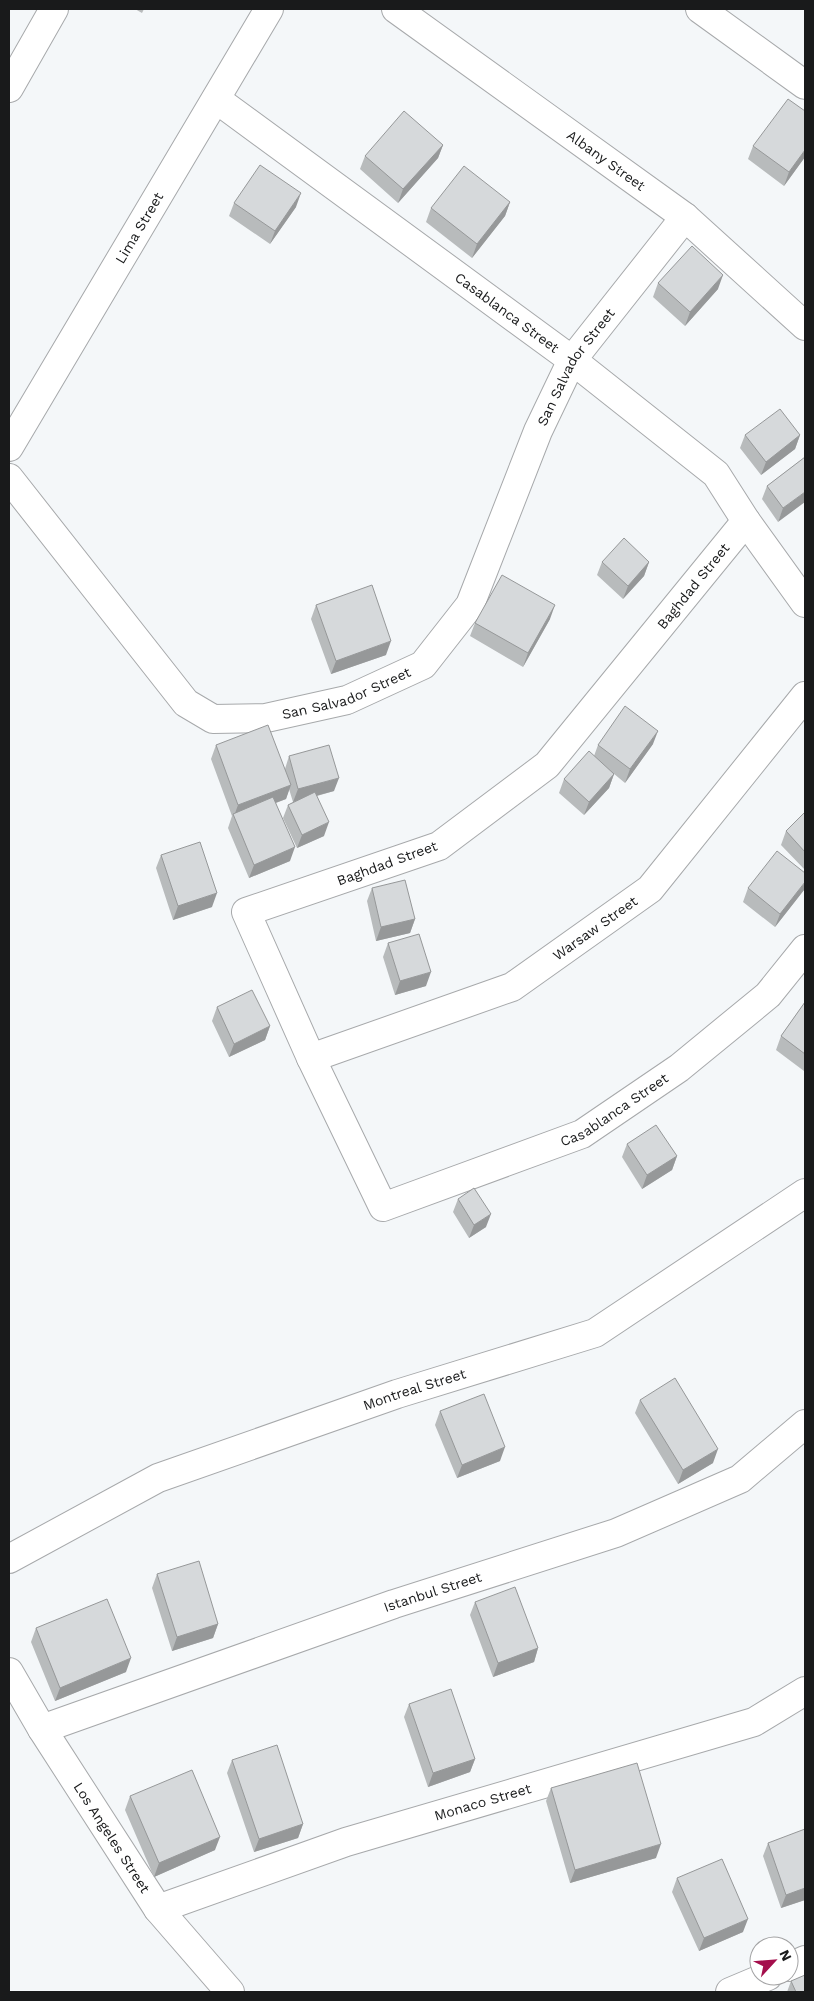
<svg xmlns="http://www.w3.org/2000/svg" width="814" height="2001" font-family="'Work Sans',sans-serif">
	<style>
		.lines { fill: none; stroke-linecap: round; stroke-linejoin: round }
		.street-casing { stroke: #a7a9ab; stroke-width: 30 }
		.street { stroke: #fff; stroke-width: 28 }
		.wall { fill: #b8bbbc }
		.shaded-wall { fill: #969899 }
		.building { fill: #d6d9db; stroke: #969899 }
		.labels { text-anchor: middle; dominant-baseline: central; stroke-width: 4.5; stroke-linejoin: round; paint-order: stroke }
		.street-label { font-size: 14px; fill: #191a1b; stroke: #fff }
	</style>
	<rect width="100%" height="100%" fill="#f4f7f9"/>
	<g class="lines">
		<defs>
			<g id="street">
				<path id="s1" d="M 396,9 L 685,217 L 805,326"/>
				<path d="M 700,9 L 805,85"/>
				<path d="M 9,88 L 54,9"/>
				<path id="s2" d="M 216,99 L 572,360 L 716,474 L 746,521 L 805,603"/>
				<path id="s3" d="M 9,447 L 269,9"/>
				<path id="s4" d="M 9,478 L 186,703 L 213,719 L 266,718 L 347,700 L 423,665 L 470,605 L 538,431 L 572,360 L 685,217"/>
				<path id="s5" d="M 746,521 L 547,765 L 439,846 L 246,912 L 311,1058 L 383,1207 L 582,1134 L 679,1068 L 768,995 L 805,949"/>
				<path id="s6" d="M 311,1058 L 512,987 L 650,889 L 805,696"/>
				<path id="s7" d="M 9,1559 L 158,1478 L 397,1394 L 595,1333 L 805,1193"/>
				<path id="s8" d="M 9,1672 L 42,1729 L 158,1909 L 230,1992"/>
				<path id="s9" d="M 42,1729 L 394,1604 L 616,1533 L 740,1479 L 805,1424"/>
				<path id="s10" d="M 158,1909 L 346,1842 L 754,1722 L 805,1691"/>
				<path d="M 789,1967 L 805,1960"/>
				<path d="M 730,1992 L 768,1976"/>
			</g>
		</defs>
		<use href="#street" class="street-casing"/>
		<use href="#street" class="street"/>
	</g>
	<path class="wall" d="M 135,9 L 144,9 L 142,13 Z
		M 443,145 L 438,158 L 398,203 L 360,169 L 365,156 Z
		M 753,146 L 805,157 L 784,186 L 748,159 Z
		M 510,202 L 505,216 L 472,258 L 426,222 L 431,208 Z
		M 234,203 L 296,207 L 270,244 L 229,216 Z
		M 658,283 L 718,289 L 685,326 L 653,297 Z
		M 745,435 L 800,435 L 795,449 L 761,475 L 740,448 Z
		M 805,457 L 778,522 L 762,499 L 767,486 Z
		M 602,562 L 649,562 L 644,576 L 623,599 L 597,575 Z
		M 316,605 L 386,655 L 331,674 L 311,619 Z
		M 550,619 L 523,667 L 470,636 L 475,623 Z
		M 653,744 L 625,783 L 613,773 L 614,774 L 609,788 L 584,815 L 559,793 L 564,779 L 594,756 L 598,745 Z
		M 216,745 L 285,769 L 289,756 L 334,791 L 317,796 L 324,836 L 297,848 L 283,818 L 288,805 L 293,802 L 289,789 L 286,799 L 276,803 L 290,861 L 249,878 L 228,828 L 232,816 L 211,759 Z
		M 805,812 L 805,870 L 781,845 L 786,831 Z
		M 161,855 L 212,907 L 173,920 L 156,868 Z
		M 372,888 L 415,919 L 410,933 L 376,941 L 367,901 Z
		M 748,888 L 804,890 L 775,927 L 743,902 Z
		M 388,943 L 426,986 L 395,995 L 383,957 Z
		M 805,1002 L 805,1069 L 804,1071 L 776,1050 L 781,1036 Z
		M 217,1007 L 270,1026 L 265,1040 L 229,1057 L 212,1021 Z
		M 627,1144 L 677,1156 L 672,1170 L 642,1189 L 622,1157 Z
		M 458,1199 L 486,1227 L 469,1238 L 453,1212 Z
		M 640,1400 L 713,1463 L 678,1484 L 635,1413 Z
		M 440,1411 L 500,1461 L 457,1478 L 435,1425 Z
		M 157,1574 L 218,1624 L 213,1638 L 172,1651 L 152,1588 Z
		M 475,1602 L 538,1648 L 534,1662 L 493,1677 L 470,1615 Z
		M 36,1628 L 126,1672 L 55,1701 L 31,1642 Z
		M 409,1704 L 475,1759 L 470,1772 L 428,1787 L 404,1717 Z
		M 232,1760 L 303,1824 L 298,1838 L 254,1852 L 227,1773 Z
		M 551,1788 L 656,1858 L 570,1883 L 546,1801 Z
		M 130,1796 L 215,1850 L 154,1877 L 125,1810 Z
		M 768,1843 L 805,1900 L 781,1908 L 763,1856 Z
		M 677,1878 L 743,1932 L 699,1951 L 672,1892 Z
		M 791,1981 L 805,1992 L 787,1992 Z"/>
	<path class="shaded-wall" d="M 443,145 L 438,158 L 398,203 L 403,189 Z
		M 805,150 L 805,157 L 784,186 L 789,172 Z
		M 301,193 L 296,207 L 270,244 L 275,231 Z
		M 510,202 L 505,216 L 472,258 L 477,244 Z
		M 723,275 L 718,289 L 685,326 L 690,312 Z
		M 800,435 L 795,449 L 761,475 L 766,462 Z
		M 805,492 L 805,502 L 778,522 L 783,508 Z
		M 649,562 L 644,576 L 623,599 L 628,586 Z
		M 555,605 L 550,619 L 523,667 L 528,653 Z
		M 391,641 L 386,655 L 331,674 L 336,661 Z
		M 658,731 L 653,744 L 625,783 L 630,769 Z
		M 614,774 L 609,788 L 584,815 L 589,802 Z
		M 339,778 L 334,791 L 293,802 L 298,789 Z
		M 291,785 L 286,799 L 234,818 L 234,816 L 238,805 Z
		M 329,822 L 324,836 L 297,848 L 302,835 Z
		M 295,847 L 290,861 L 249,878 L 254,865 Z
		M 805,882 L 805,888 L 804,890 L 775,927 L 780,914 Z
		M 217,893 L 212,907 L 173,920 L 178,906 Z
		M 415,919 L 410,933 L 376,941 L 381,927 Z
		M 431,972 L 426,986 L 395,995 L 400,981 Z
		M 270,1026 L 265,1040 L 229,1057 L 234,1044 Z
		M 677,1156 L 672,1170 L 642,1189 L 647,1175 Z
		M 491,1214 L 486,1227 L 469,1238 L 474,1225 Z
		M 505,1447 L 500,1461 L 457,1478 L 462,1465 Z
		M 718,1449 L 713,1463 L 678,1484 L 683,1470 Z
		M 218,1624 L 213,1638 L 172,1651 L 177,1637 Z
		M 538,1648 L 534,1662 L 493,1677 L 498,1663 Z
		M 131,1658 L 126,1672 L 55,1701 L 60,1688 Z
		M 475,1759 L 470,1772 L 428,1787 L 433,1773 Z
		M 303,1824 L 298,1838 L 254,1852 L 259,1839 Z
		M 220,1837 L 215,1850 L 154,1877 L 159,1863 Z
		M 661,1844 L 656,1858 L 570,1883 L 575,1870 Z
		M 805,1888 L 805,1900 L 781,1908 L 786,1895 Z
		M 748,1919 L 743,1932 L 699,1951 L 704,1938 Z"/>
	<path class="building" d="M 788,99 L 805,111 L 805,150 L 789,172 L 753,146 Z
		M 404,111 L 443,145 L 403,189 L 365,156 Z
		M 260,165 L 301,193 L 275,231 L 234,203 Z
		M 464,166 L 510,202 L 477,244 L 431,208 Z
		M 692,246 L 723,275 L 690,312 L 658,283 Z
		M 780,409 L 800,435 L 766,462 L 745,435 Z
		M 805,457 L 805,492 L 783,508 L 767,486 Z
		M 624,538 L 649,562 L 628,586 L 602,562 Z
		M 502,575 L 555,605 L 528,653 L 475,623 Z
		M 372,585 L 391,641 L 336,661 L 316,605 Z
		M 625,706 L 658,731 L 630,769 L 598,745 Z
		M 268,725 L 291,785 L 238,805 L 216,745 Z
		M 329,745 L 339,778 L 298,789 L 289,756 Z
		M 589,751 L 614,774 L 589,802 L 564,779 Z
		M 315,792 L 329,822 L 302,835 L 288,805 Z
		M 273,797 L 295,847 L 254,865 L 233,814 Z
		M 805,812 L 805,852 L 786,831 Z
		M 200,842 L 217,893 L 178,906 L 161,855 Z
		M 777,851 L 805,873 L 805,882 L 780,914 L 748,888 Z
		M 405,880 L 415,919 L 381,927 L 372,888 Z
		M 419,934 L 431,972 L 400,981 L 388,943 Z
		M 252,990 L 270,1026 L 234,1044 L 217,1007 Z
		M 805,1002 L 805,1054 L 781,1036 Z
		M 656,1125 L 677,1156 L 647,1175 L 627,1144 Z
		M 474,1188 L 491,1214 L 474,1225 L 458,1199 Z
		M 675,1378 L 718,1449 L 683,1470 L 640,1400 Z
		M 484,1394 L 505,1447 L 462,1465 L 440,1411 Z
		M 199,1561 L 218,1624 L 177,1637 L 157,1574 Z
		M 515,1587 L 538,1648 L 498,1663 L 475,1602 Z
		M 107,1599 L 131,1658 L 60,1688 L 36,1628 Z
		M 451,1689 L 475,1759 L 433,1773 L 409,1704 Z
		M 277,1745 L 303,1824 L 259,1839 L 232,1760 Z
		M 637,1763 L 661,1844 L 575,1870 L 551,1788 Z
		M 192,1770 L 220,1837 L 159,1863 L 130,1796 Z
		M 805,1829 L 805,1888 L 786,1895 L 768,1843 Z
		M 722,1859 L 748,1919 L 704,1938 L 677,1878 Z
		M 805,1975 L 805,1992 L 796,1992 L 791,1981 Z"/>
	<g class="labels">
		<g class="street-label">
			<text stroke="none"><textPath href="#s1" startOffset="259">Albany Street</textPath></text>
			<text stroke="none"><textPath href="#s3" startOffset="255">Lima Street</textPath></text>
			<text stroke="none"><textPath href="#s2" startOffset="361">Casablanca Street</textPath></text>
			<text stroke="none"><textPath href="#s4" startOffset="875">San Salvador Street</textPath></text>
			<text transform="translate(693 586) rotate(-51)">Baghdad Street</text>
			<text stroke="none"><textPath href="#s4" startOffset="455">San Salvador Street</textPath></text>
			<text transform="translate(387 863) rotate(-20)">Baghdad Street</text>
			<text stroke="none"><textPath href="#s6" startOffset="315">Warsaw Street</textPath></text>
			<text stroke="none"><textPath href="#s5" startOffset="1231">Casablanca Street</textPath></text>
			<text stroke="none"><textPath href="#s7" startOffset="441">Montreal Street</textPath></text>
			<text stroke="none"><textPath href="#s9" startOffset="414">Istanbul Street</textPath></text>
			<text stroke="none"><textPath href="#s10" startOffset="342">Monaco Street</textPath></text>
			<text stroke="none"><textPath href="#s8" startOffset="195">Los Angeles Street</textPath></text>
		</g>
	</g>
	<rect width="814" height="2001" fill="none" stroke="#191a1b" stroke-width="20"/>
	<g transform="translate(774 1961) rotate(64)"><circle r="24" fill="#ffffff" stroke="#a3a3a4"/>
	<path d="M0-4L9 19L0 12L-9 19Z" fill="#a40f4c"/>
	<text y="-8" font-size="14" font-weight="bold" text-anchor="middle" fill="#191a1b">N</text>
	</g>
</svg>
